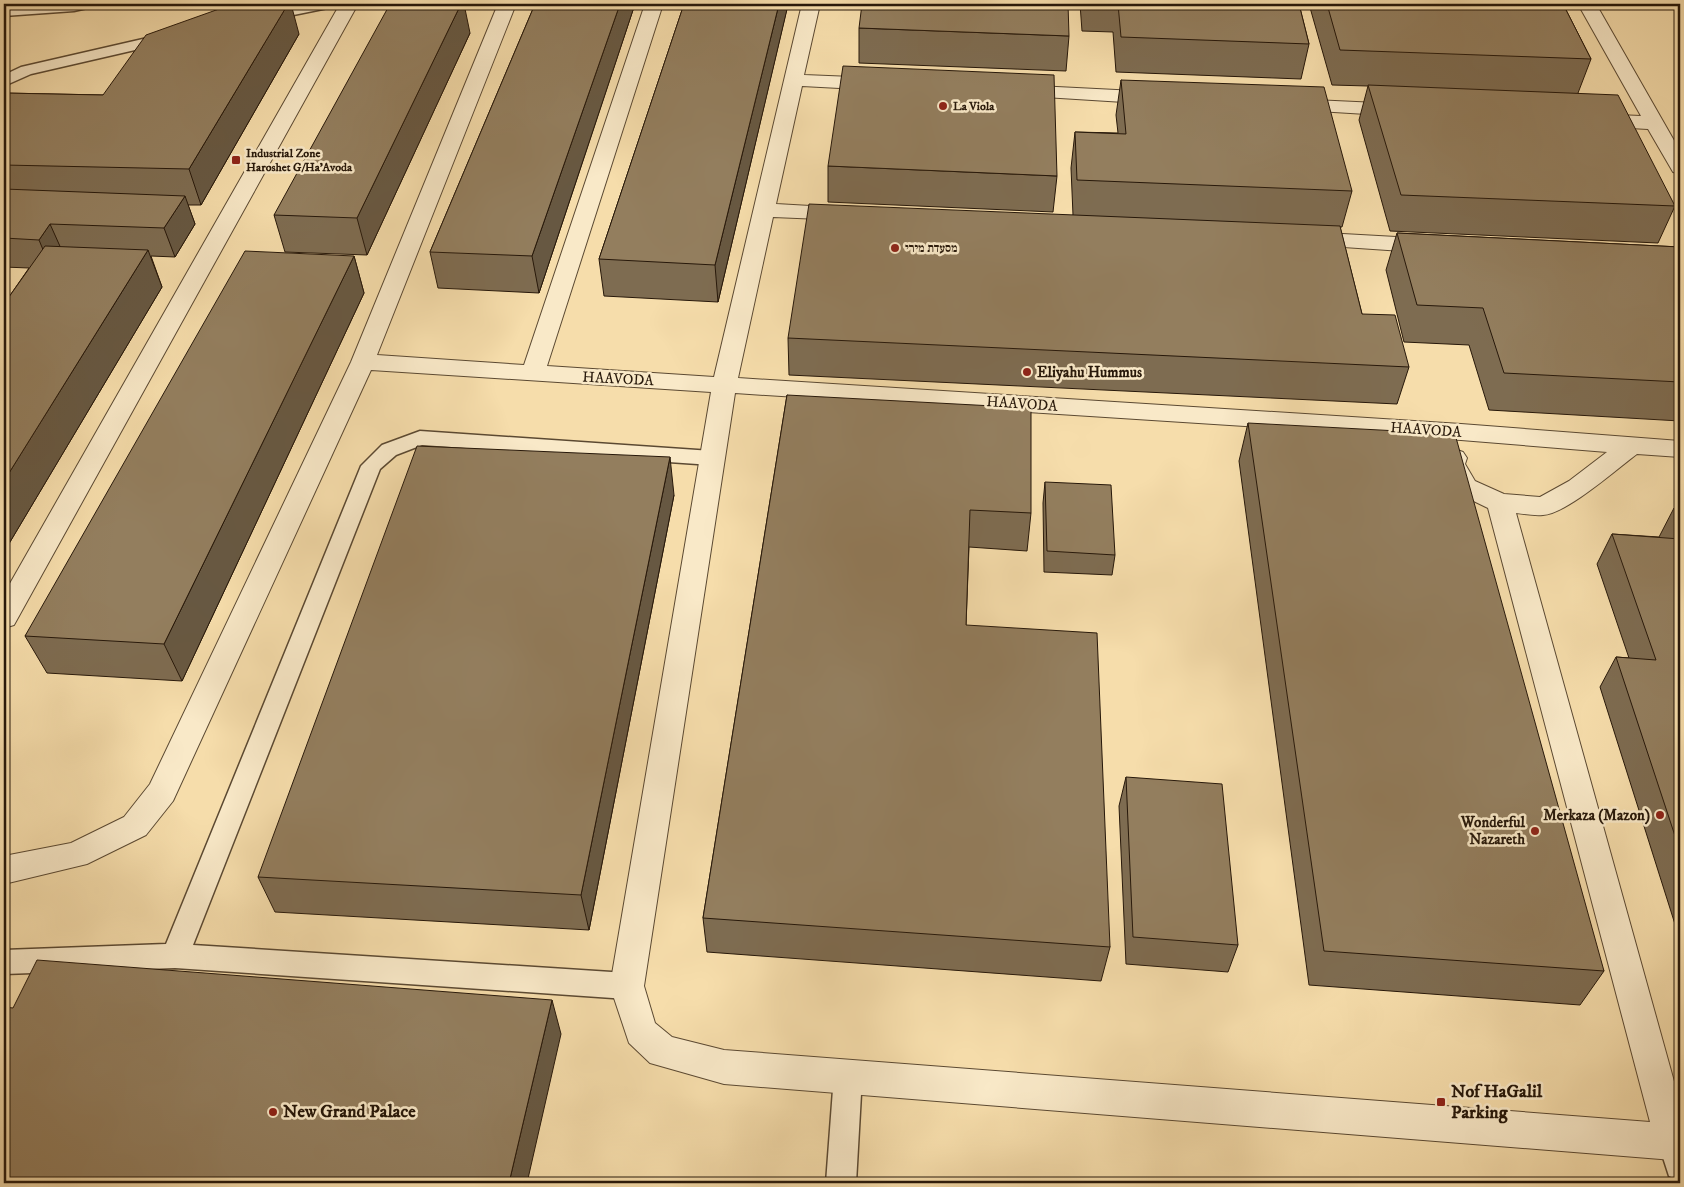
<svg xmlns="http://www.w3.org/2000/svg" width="1684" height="1187" font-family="'IM FELL DW Pica','Frank Ruhl Libre',serif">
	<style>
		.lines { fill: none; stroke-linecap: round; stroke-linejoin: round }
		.service-casing { stroke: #5b4932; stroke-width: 3 }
		.minor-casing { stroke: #5b4932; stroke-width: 2 }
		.service { fill: #f9e9c8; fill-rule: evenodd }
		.minor { fill: #f9e9c8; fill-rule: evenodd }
		.wall { fill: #7e6c51; stroke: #27180a }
		.shaded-wall { fill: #675842; stroke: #27180a }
		.building { fill: #937e5e; stroke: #27180a }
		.poi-dot { fill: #8f2418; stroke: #f9e9c8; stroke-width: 2 }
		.labels { text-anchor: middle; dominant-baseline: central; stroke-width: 5; stroke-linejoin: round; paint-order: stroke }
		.far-poi-label { font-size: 12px; font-weight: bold; fill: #27180a; stroke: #f9e9c8; text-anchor: start }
		.poi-label { font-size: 15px; font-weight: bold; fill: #27180a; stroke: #f9e9c8; text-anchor: end }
		.street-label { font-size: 15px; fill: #27180a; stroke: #f9e9c8 }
		.near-poi-label { font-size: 18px; font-weight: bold; fill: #27180a; stroke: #f9e9c8; text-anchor: start }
	</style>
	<rect width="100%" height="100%" fill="#f6ddab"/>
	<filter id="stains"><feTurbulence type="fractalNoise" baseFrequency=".004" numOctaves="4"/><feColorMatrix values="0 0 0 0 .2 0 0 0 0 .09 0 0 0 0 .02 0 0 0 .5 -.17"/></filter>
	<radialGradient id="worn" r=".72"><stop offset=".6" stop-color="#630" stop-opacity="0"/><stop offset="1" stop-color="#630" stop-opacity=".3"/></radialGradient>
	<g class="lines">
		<defs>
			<path id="service" d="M 58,4 L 94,4 L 92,7 L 74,11 L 4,16 L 4,8 Z
				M 308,4 L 335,4 L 333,7 L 328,8 L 264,21 L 259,20 L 257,17 L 259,14 Z
				M 169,33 L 174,35 L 177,38 L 174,41 L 31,74 L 4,86 L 4,75 L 21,67 Z
				M 420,431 L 712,451 L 719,453 L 722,458 L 719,463 L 712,465 L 422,445 L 396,455 L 380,469 L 193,945 L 627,973 L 637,977 L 641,986 L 637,995 L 627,999 L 175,968 L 4,974 L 4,950 L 166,944 L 361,466 L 382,445 Z
				M 848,1062 L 858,1066 L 862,1076 L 856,1183 L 826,1183 L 834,1076 L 838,1066 Z
				M 1673,1128 L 1680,1130 L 1680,1181 L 1669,1176 L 1658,1142 L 1662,1132 Z"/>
			<path id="minor" d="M 340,4 L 358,4 L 14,625 L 4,628 L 4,594 Z
				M 498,4 L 516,4 L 377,355 L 524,365 L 645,4 L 663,4 L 547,366 L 714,377 L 802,4 L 820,4 L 804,75 L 877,78 L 884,80 L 887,84 L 884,88 L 877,90 L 802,86 L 776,204 L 845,208 L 853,209 L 856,214 L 853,219 L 845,220 L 773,217 L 738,378 L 1461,424 L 1680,441 L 1680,457 L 1637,454 C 1617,469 1566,514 1543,515 C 1534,516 1525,514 1516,513 L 1680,1103 L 1680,1157 L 1673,1160 L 724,1084 L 650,1063 L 629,1043 L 610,986 L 711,392 L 371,370 L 173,801 L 146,835 L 87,864 L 4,884 L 4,856 L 71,843 L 124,817 L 150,784 L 351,362 ZM 735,393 L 1461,440 L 1607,452 L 1569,481 L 1540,497 L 1504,494 L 1475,481 L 1465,464 L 1467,458 L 1463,452 L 1454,449 L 1445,452 L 1439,464 L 1457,493 L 1488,508 L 1650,1122 L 724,1050 L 672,1037 L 655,1023 L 644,986 Z
				M 1578,4 L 1596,4 L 1680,151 L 1680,174 L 1673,172 L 1648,129 L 1594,126 L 1587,124 L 1584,120 L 1587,116 L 1594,114 L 1641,116 Z
				M 1017,85 L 1156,92 L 1163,94 L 1166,98 L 1163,102 L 1156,104 L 1010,95 L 1007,91 L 1010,87 Z
				M 1292,99 L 1399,104 L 1406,106 L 1409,110 L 1406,114 L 1399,116 L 1285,109 L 1282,105 L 1285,101 Z
				M 1307,232 L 1432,239 L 1440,241 L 1443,246 L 1440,251 L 1432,253 L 1299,244 L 1296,239 L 1299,234 Z"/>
		</defs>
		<use href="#service" class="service-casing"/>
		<use href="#minor" class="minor-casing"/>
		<use href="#service" class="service"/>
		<use href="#minor" class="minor"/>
	</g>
	<path class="wall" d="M 535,4 L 635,4 L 539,293 L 438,288 L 430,252 Z
		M 684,4 L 788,4 L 718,302 L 604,296 L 599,259 Z
		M 1080,4 L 1299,4 L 1309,44 L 1301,79 L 1116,72 L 1113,32 L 1082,31 Z
		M 1309,4 L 1563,4 L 1591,59 L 1578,93 L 1675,206 L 1658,243 L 1390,231 L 1359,120 L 1368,86 L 1332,85 Z
		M 859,28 L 1069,36 L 1066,71 L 859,63 Z
		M 470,33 L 367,255 L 285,252 L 274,215 Z
		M 299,34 L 201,205 L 188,205 L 195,224 L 175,257 L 151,256 L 162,287 L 4,552 L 4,304 L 29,268 L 4,267 L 4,93 L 103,95 Z
		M 1121,80 L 1352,191 L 1342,227 L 1340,227 L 1362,314 L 1409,367 L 1397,404 L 789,375 L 788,338 L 1073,215 L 1071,168 L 1075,132 L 1118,133 L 1116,115 Z
		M 828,166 L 1057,176 L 1053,212 L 828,202 Z
		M 1397,233 L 1680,247 L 1680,421 L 1489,410 L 1469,345 L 1404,342 L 1386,270 Z
		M 354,256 L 364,293 L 182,681 L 47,673 L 25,636 Z
		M 787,395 L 1031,513 L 1027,551 L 969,547 L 966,625 L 1110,947 L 1101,981 L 707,952 L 703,918 Z
		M 1248,423 L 1604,971 L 1580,1005 L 1309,985 L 1239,461 Z
		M 1045,482 L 1115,555 L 1112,575 L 1044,572 L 1043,503 Z
		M 1680,487 L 1680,508 L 1675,496 Z
		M 674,495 L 589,930 L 275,912 L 258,877 Z
		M 1674,508 L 1680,509 L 1680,940 L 1600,687 L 1616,657 L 1629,658 L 1597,564 L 1612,534 L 1659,537 Z
		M 1126,777 L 1238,945 L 1228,972 L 1126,964 L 1119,806 Z"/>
	<path class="shaded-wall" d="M 288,4 L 291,4 L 299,34 L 201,205 L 189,169 Z
		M 461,4 L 464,4 L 470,33 L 367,255 L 357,218 Z
		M 620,4 L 635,4 L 539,293 L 532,256 Z
		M 779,4 L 788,4 L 788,5 L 718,302 L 715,265 Z
		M 185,196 L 195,224 L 175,257 L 164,228 Z
		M 50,224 L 63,253 L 51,269 L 39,240 Z
		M 148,250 L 162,287 L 4,552 L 4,481 Z
		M 354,256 L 364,293 L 182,681 L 164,644 Z
		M 670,457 L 674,495 L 589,930 L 581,895 Z
		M 552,1000 L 561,1034 L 527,1183 L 509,1183 Z"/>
	<path class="building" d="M 233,4 L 288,4 L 189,169 L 4,165 L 4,93 L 103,95 L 146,35 Z
		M 390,4 L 461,4 L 357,218 L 274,215 Z
		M 535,4 L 620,4 L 532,256 L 430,252 Z
		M 684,4 L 779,4 L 715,265 L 599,259 Z
		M 862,4 L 1068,4 L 1069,36 L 859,28 Z
		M 1118,4 L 1299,4 L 1309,44 L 1121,37 Z
		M 1327,4 L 1563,4 L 1591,59 L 1340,50 Z
		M 843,66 L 1054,75 L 1057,176 L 828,166 Z
		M 1121,80 L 1324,87 L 1352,191 L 1077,180 L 1075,132 L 1126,134 Z
		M 1368,85 L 1618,95 L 1675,206 L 1401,195 Z
		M 4,189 L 185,196 L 164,228 L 50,224 L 39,240 L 4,238 Z
		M 809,204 L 1340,226 L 1362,314 L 1395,315 L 1409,367 L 788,338 Z
		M 1397,233 L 1680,247 L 1680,382 L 1504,373 L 1483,308 L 1417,305 Z
		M 45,246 L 148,250 L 4,481 L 4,304 Z
		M 245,251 L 354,256 L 164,644 L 25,636 Z
		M 787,395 L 1031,408 L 1031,513 L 970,510 L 966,625 L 1097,633 L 1110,947 L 703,918 Z
		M 1248,423 L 1455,434 L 1604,971 L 1324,951 Z
		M 417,446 L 670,457 L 581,895 L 258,877 Z
		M 1045,482 L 1111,485 L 1115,555 L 1047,551 Z
		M 1674,508 L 1680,509 L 1680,524 Z
		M 1612,534 L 1680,539 L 1680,851 L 1616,657 L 1656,660 Z
		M 1126,777 L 1222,784 L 1238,945 L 1133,937 Z
		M 37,960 L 552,1000 L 509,1183 L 4,1183 L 4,1007 L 13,1008 Z"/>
	<g class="poi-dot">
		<circle cx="943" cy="106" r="5"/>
		<rect x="231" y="155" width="10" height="10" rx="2.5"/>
		<circle cx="895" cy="248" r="5"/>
		<circle cx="1027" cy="372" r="5"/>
		<circle cx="1660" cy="815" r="5"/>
		<circle cx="1535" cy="831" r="5"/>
		<rect x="1436" y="1097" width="10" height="10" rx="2.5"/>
		<circle cx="273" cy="1112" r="5"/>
	</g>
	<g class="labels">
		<g class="far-poi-label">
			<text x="953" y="106">La Viola</text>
			<text x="246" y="153">Industrial Zone<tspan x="246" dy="14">Haroshet G/Ha'Avoda</tspan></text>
			<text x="905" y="248">מסעדת מירי</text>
		</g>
		<g class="poi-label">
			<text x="1037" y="372" text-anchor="start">Eliyahu Hummus</text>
			<text x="1650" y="815">Merkaza (Mazon)</text>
			<text x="1525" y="822">Wonderful<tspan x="1525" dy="17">Nazareth</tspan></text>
		</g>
		<g class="street-label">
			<text transform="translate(618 379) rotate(3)">HAAVODA</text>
			<text transform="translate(1022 404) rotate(4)">HAAVODA</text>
			<text transform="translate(1426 430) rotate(4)">HAAVODA</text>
		</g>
		<g class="near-poi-label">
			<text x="1451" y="1092">Nof HaGalil<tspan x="1451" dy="21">Parking</tspan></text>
			<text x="283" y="1112">New Grand Palace</text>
		</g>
	</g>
	<rect width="1684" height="1187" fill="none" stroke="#f6ddab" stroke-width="20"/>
	<rect x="5" y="5" width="1674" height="1177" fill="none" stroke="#27180a" stroke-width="2.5"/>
	<rect x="10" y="10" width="1664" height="1167" fill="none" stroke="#27180a"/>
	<rect width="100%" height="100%" filter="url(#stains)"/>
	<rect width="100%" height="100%" fill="url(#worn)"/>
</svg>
